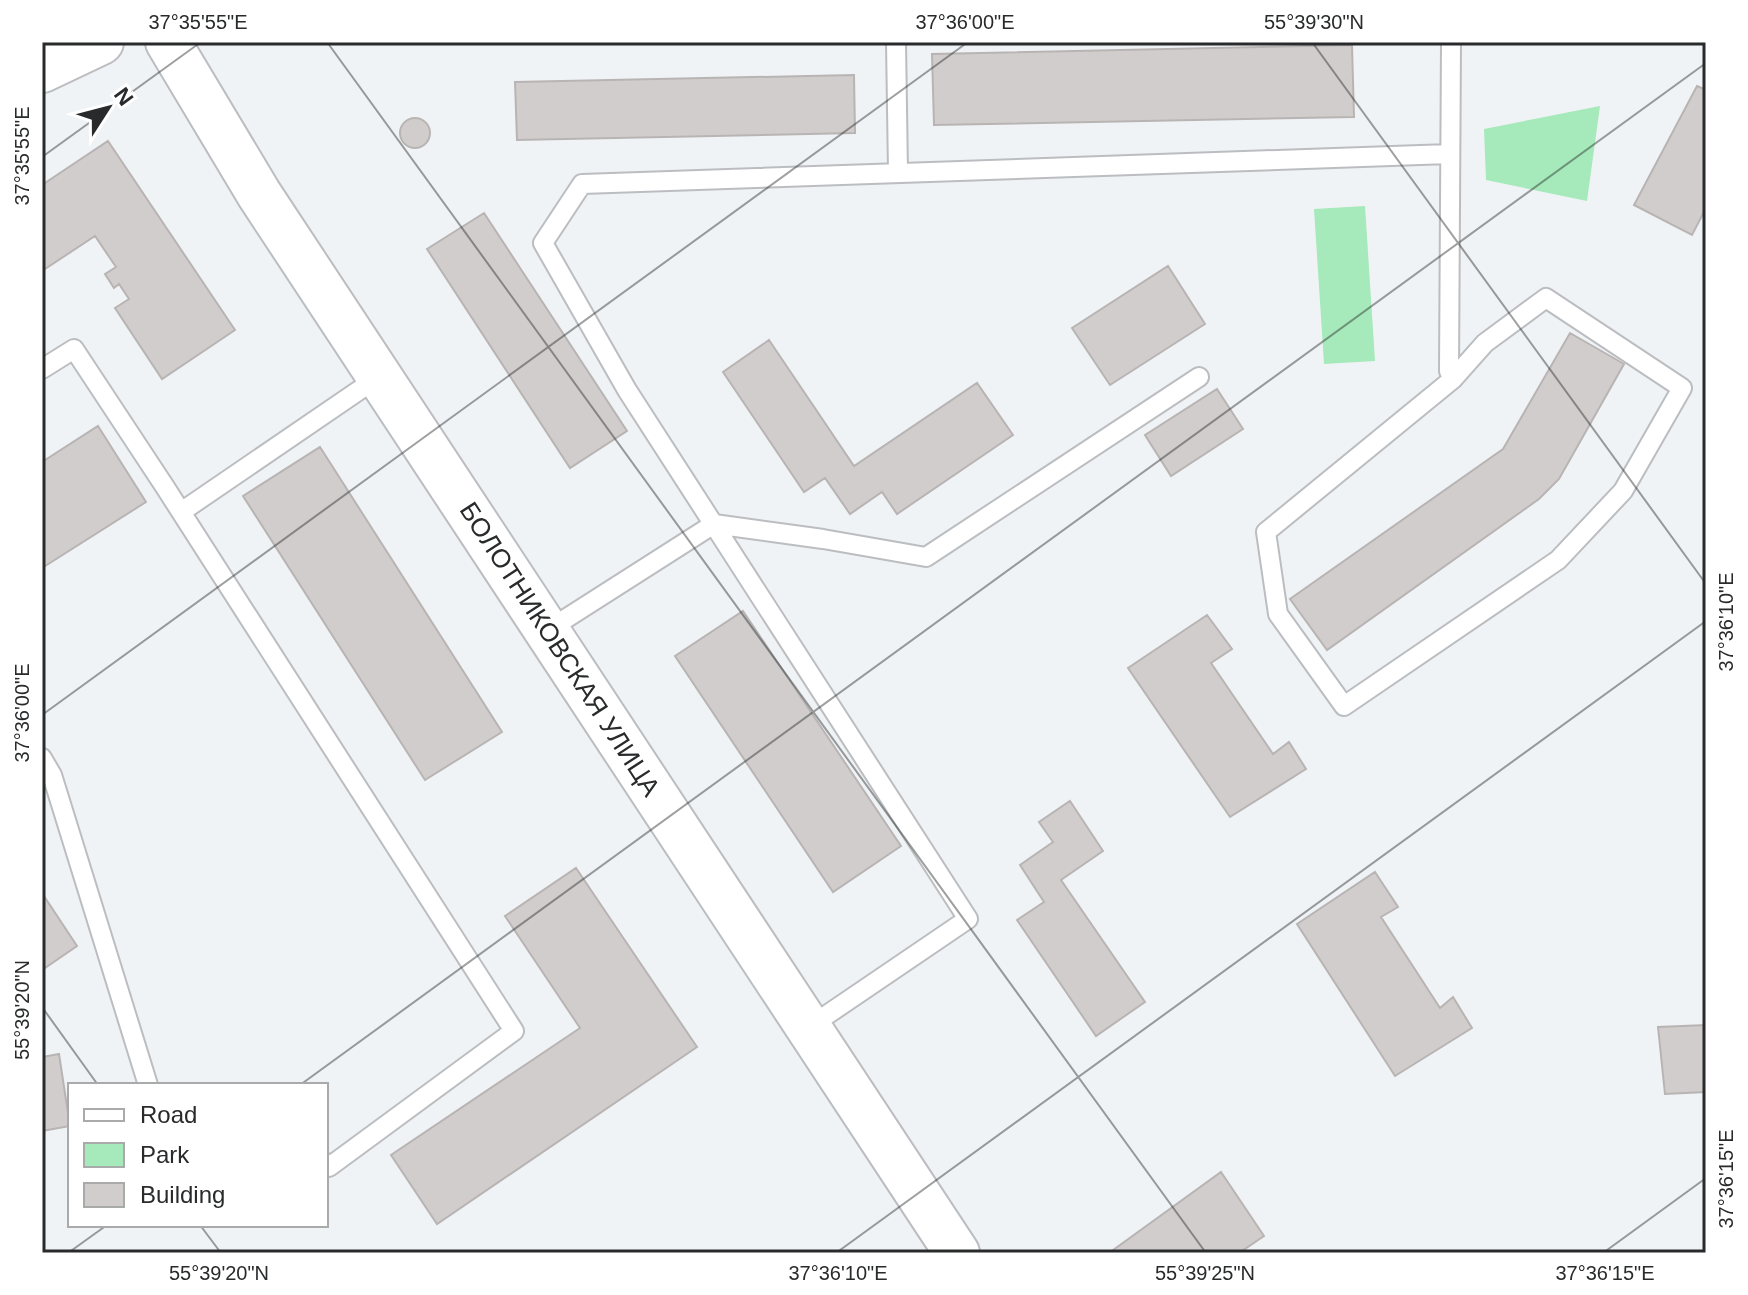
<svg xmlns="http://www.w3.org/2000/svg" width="1748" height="1295" font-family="Arial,sans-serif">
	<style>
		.green { fill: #a6e9ba }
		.building { fill: #d2cdcd; stroke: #b9b4b4; stroke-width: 2 }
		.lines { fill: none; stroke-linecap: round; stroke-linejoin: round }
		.lane-casing { stroke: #bbbdc0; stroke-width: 22 }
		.secondary-casing { stroke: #bbbdc0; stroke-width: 48 }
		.lane { stroke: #fff; stroke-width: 18 }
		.secondary { stroke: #fff; stroke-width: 44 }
		.ticks { fill: none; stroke: #292a2b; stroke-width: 2; stroke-opacity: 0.45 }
		.labels { text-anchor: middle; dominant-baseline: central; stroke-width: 6; stroke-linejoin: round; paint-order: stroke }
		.street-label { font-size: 26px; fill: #292a2b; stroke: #fff }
		.neatline { fill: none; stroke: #292a2b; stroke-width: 3 }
		.ticks-label { font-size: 20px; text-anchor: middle; fill: #292a2b }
	</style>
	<rect width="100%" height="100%" fill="#f0f3f6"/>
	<path class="green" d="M 1600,106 L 1587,201 L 1486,180 L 1484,129 Z
		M 1365,206 L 1375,361 L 1324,364 L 1314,209 Z"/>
	<path class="building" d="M 1352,45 L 1354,117 L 934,125 L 932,54 Z
		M 854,75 L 855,133 L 517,140 L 515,82 Z
		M 1697,86 L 1706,90 L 1706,208 L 1692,235 L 1634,205 Z
		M400 133a15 15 0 1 1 30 0a15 15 0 1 1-30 0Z
		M 108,141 L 235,330 L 162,379 L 115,308 L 129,299 L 119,284 L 114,288 L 105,274 L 116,267 L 95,236 L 42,271 L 42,185 Z
		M 484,213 L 627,431 L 570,468 L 427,249 Z
		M 1168,266 L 1205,324 L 1110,385 L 1072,328 Z
		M 1570,333 L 1624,364 L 1559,479 L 1539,499 L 1327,650 L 1290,599 L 1503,449 Z
		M 769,340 L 854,466 L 977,383 L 1013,435 L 897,514 L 882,492 L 850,514 L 825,478 L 804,492 L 723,372 Z
		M 1217,389 L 1243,429 L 1171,476 L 1145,435 Z
		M 98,426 L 146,502 L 42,568 L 42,462 Z
		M 320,447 L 502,732 L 425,780 L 243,496 Z
		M 743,611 L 901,846 L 833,892 L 675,656 Z
		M 1207,615 L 1232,649 L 1211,663 L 1273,754 L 1289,742 L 1306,769 L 1230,817 L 1128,668 Z
		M 1070,801 L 1103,851 L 1061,880 L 1145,1002 L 1096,1036 L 1017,920 L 1044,902 L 1020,865 L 1053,842 L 1039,822 Z
		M 576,868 L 697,1047 L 437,1224 L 391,1155 L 580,1028 L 505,916 Z
		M 1375,872 L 1398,907 L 1381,917 L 1440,1008 L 1453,997 L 1472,1028 L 1395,1076 L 1297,924 Z
		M 42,893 L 77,946 L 42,970 Z
		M 1706,1025 L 1706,1092 L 1665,1094 L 1658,1027 Z
		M 59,1054 L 70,1126 L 42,1131 L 42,1057 Z
		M 1221,1172 L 1264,1236 L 1239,1253 L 1109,1253 Z"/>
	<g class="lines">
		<defs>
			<path id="lane" d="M 896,42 L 898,173
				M 1451,42 L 1449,371 L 1453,379
				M 1546,298 L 1682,388 L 1623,491 L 1558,560 L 1344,706 L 1278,614 L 1266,532 L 1453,379 L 1485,343 Z
				M 42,369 L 74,349 L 165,487 L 514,1031 L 329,1167 L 326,1163
				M 181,512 L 380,376
				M 548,630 L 714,524 L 823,539 L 926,557 L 1199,377
				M 42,758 L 52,775 L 148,1085
				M 809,1027 L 968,919 L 627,390 L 543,243 L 582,184 L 1449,154"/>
			<path id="secondary" d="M 168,42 L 259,194 L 957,1253
				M 42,70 L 101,42"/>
		</defs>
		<use href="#lane" class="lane-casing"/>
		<use href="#secondary" class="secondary-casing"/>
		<use href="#lane" class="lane"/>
		<use href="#secondary" class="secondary"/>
	</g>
	<path class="ticks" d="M 327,42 L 1206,1253M 1312,42 L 1706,584M 42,157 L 201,42M 42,715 L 968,42M 42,1007 L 98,1085M 300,1085 L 1706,63M 200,1225 L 221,1253M 68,1253 L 107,1225M 836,1253 L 1706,621M 1603,1253 L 1706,1178"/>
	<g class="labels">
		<g class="street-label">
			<text transform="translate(560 649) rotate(57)">БОЛОТНИКОВСКАЯ УЛИЦА</text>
		</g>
	</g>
	<rect width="1748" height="1295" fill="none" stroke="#ffffff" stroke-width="88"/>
	<rect x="68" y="1083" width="260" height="144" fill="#ffffff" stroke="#a9aaaa" stroke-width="2"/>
	<rect x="84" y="1109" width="40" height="12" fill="#ffffff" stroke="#a9aaaa" stroke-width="2"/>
	<text x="140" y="1123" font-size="24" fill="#292a2b">Road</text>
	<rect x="84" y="1143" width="40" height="24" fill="#a6e9ba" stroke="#a9aaaa" stroke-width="2"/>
	<text x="140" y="1163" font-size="24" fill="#292a2b">Park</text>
	<rect x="84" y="1183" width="40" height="24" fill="#d2cdcd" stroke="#a9aaaa" stroke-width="2"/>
	<text x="140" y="1203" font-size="24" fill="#292a2b">Building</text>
	<g transform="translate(108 108) rotate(54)" stroke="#ffffff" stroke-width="6" paint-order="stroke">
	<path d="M0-6L14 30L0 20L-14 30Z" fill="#292a2b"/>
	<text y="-12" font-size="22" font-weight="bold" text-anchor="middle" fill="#292a2b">N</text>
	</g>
	<rect x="44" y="44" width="1660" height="1207" class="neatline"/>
	<g class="ticks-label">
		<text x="198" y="29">37°35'55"E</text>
		<text x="965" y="29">37°36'00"E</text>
		<text x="1314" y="29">55°39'30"N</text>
		<text transform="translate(22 156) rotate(-90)" y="7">37°35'55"E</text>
		<text transform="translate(1726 622) rotate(-90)" y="7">37°36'10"E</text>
		<text transform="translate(22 713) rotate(-90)" y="7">37°36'00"E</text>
		<text transform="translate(22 1010) rotate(-90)" y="7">55°39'20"N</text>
		<text transform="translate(1726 1179) rotate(-90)" y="7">37°36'15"E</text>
		<text x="219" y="1280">55°39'20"N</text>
		<text x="838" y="1280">37°36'10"E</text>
		<text x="1205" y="1280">55°39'25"N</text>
		<text x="1605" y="1280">37°36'15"E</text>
	</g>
</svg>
